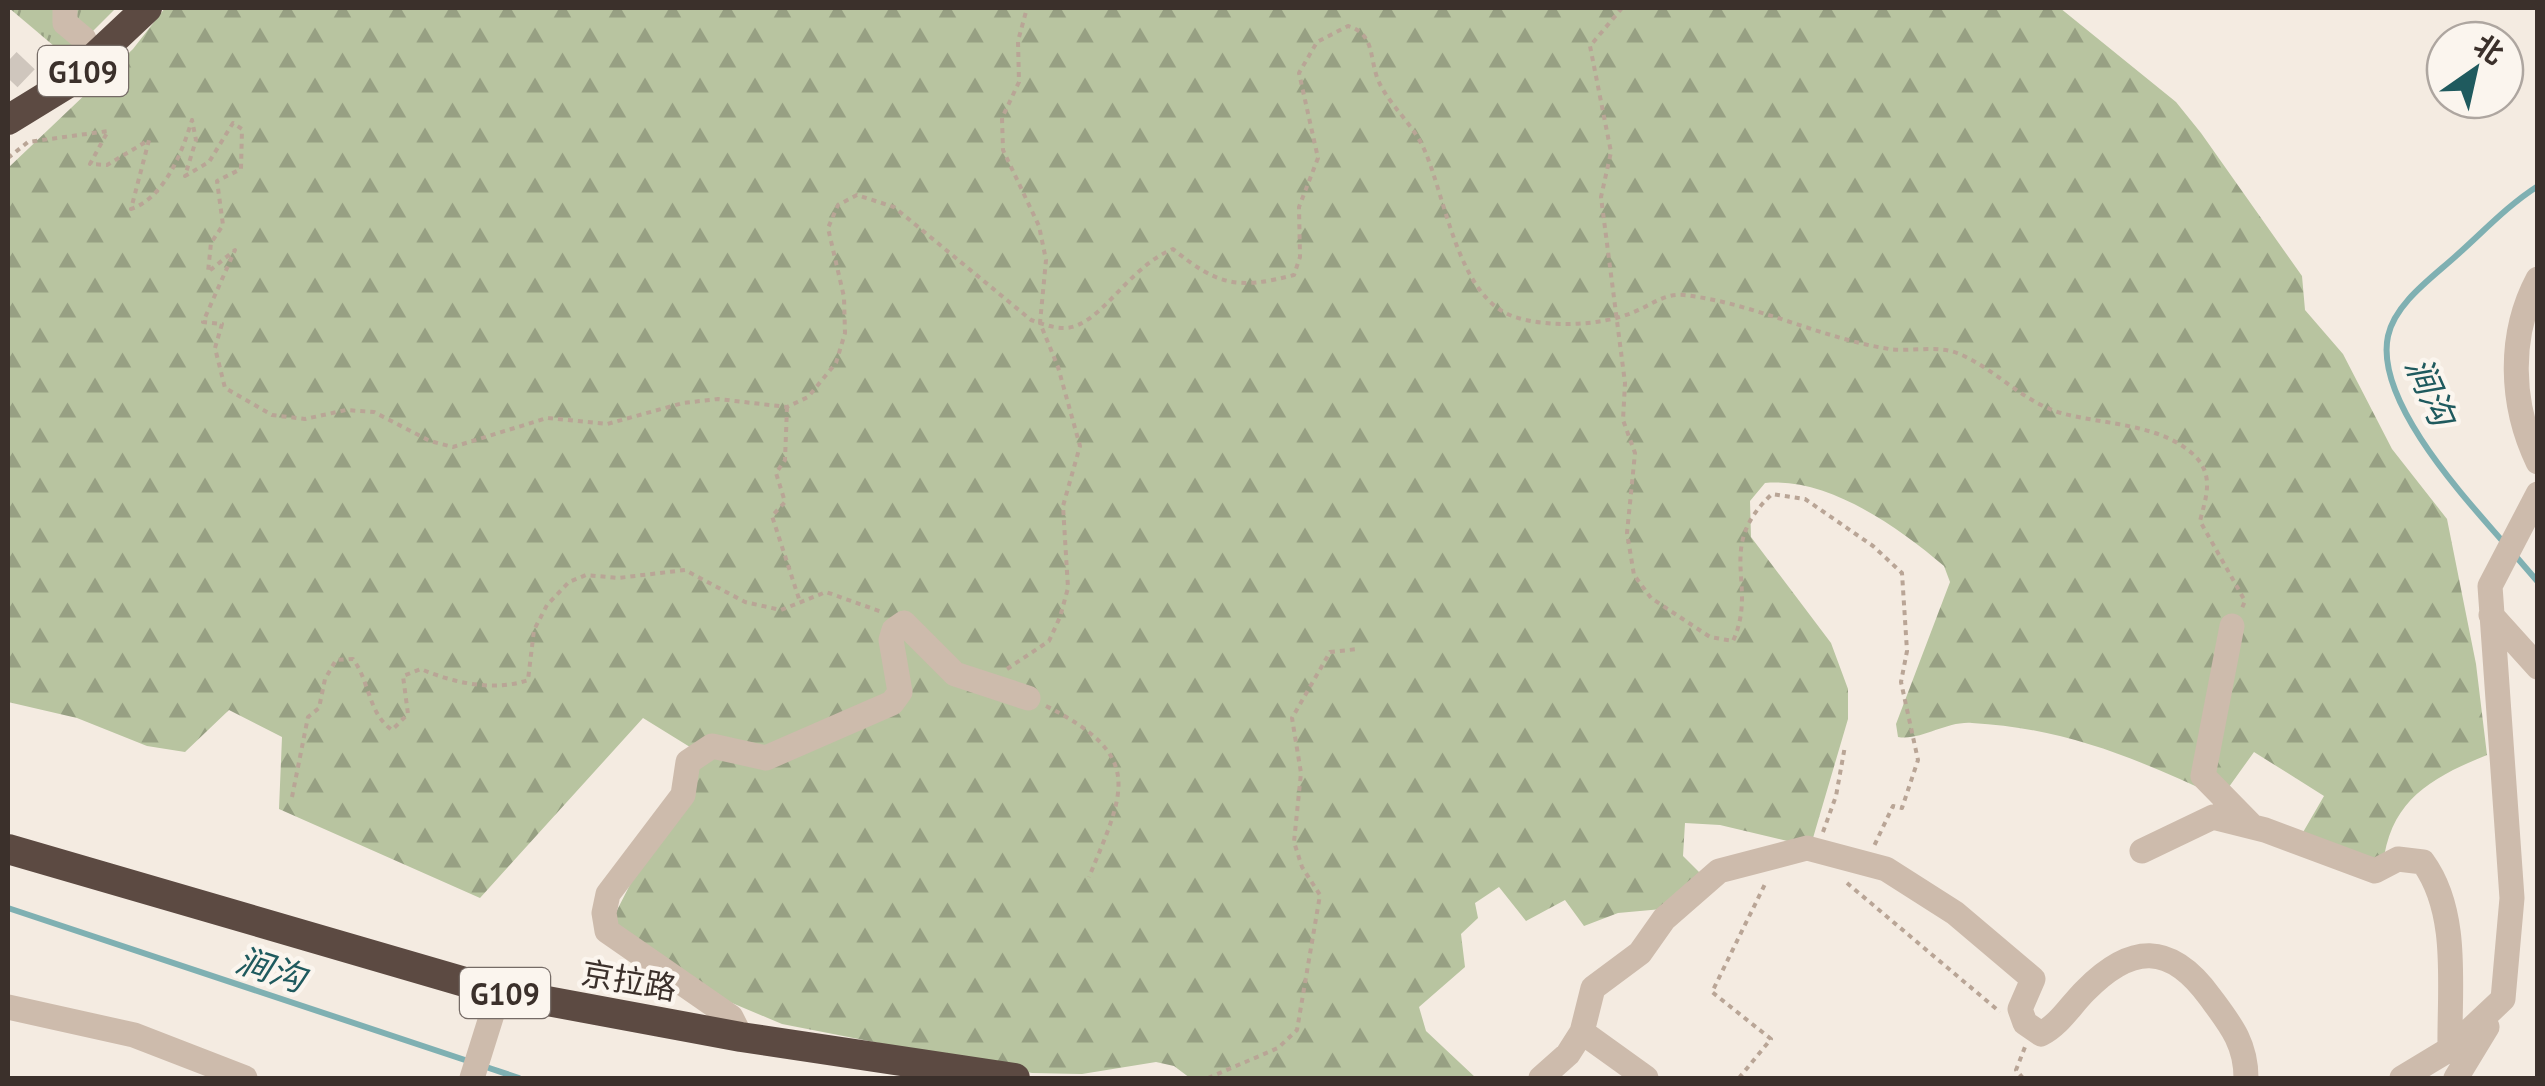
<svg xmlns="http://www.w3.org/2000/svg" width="2545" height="1086" font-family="'PT Sans','Noto Sans SC',sans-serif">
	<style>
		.grass { fill: url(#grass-tufts) }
		.forest { fill: url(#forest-firs) }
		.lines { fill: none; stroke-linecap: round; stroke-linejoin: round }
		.stream { stroke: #7fb0b2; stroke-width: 6 }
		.minor-tunnel { stroke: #cfc6bd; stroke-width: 25; stroke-dasharray: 25 12; stroke-linecap: butt }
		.path { stroke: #b9a596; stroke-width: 4; stroke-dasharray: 5 5; stroke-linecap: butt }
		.minor { stroke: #cdbbac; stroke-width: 25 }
		.highway { stroke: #5c4a42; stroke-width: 30 }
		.labels { text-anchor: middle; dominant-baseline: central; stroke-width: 9; stroke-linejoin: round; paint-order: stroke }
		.shield { fill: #fbf5ee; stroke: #756b66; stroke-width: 2.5 }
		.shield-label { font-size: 30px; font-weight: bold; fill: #3b302b }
		.street-label { font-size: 32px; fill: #3b302b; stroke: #fbf5ee }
		.water-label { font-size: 35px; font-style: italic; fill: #1f5a5e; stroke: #fbf5ee }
	</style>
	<defs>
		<pattern id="grass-tufts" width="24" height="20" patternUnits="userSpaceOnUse" patternTransform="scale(2.5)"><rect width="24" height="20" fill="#b8c4a0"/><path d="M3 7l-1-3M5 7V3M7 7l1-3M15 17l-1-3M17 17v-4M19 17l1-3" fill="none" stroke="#97a083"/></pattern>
		<pattern id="forest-firs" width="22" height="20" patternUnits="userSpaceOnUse" patternTransform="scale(2.5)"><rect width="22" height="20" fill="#b8c4a0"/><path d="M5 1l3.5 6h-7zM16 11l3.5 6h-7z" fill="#97a083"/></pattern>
	</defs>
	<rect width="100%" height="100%" fill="#f4ebe1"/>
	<path class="grass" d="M 9,8 L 116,8 L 67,57 Z"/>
	<path class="forest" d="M 165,8 L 2060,8 L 2176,102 L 2201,133 L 2302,276 L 2305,310 L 2343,354 L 2392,449 L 2447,519 L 2476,664 L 2487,755 C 2430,778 2390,801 2383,865 L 2302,834 L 2324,796 L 2254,752 L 2221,798 C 2138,759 2065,728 1972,723 C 1946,721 1921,741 1898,737 L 1896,724 L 1950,582 L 1944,566 C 1898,527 1828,477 1765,483 L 1750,501 L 1751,537 L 1831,643 L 1848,689 L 1848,719 L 1813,838 L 1800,844 L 1720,825 L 1685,823 L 1683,856 L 1712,885 L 1662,909 L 1618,913 L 1584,926 L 1565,900 L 1526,921 L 1499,887 L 1475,903 L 1478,918 L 1461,934 L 1465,967 L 1419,1007 L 1426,1031 L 1476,1078 L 1190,1078 L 1174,1066 L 1156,1062 L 1082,1074 L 1032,1073 L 782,1024 L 628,959 L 614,916 L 698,752 L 643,718 L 480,898 L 279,809 L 282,737 L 229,710 L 185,752 L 147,746 L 77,718 L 8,702 L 8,168 L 133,49 Z"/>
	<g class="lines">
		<path class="stream" d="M 2505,544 C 2466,499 2374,401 2388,336 C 2395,303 2433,277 2457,255 C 2483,232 2508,205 2538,186
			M 2513,553 L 2538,582
			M 8,908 L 471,1062
			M 483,1066 L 519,1078"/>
		<path class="minor-tunnel" d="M 8,61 L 47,98"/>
		<path class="path" d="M 1622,8 L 1590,46 L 1611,152 L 1601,197 L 1625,383 L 1623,420 L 1635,453 L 1627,533 L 1634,575 L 1651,598 L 1710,637 L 1733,641 C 1759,584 1714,548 1772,494 L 1805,499 L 1873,546 L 1902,573 L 1907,651 L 1901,682 L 1918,760 L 1902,808 L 1893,806 L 1874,846
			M 8,158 L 28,142 L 108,131 L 90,164 L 107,165 L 149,140 L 131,209 C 164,198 182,153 192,120 L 196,140 L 185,176 L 209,162 L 233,123 L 242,129 L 241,169 L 217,181 L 223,225 L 211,243 L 208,272 L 235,250 L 203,322 L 222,324 L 215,348 L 225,388 L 272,415 L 305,419 L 346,410 L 374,412 L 430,441 L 453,447 L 547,418 L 607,424 L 683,403 L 718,399 L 787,407 L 808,397 L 836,363 L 845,333 L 844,297 L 828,228 L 838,205 L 857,195 L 894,207 L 1031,320 C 1045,325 1063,332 1078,325 C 1108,312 1133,265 1173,249 C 1217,285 1237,290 1294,275 L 1300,257 L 1299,207 L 1318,158 L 1299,73 L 1317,42 L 1348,26 C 1375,34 1369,57 1378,80 C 1389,105 1413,124 1424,149 C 1446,198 1458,299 1515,317 C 1549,328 1601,326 1634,312 C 1651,305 1665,293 1684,295 C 1754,303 1820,338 1889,349 C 1910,352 1937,345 1957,353 C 1995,368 2021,401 2061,413 C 2104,425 2162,423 2196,457 C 2214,477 2206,497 2200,521 L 2245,601 L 2242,608
			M 787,407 L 785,460 L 776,473 L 785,502 L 772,516 L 800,602
			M 1007,669 L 1049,641 L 1060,617 L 1068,588 L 1063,506 L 1080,446 L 1058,367 L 1040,323 L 1046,260 L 1039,226 L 1003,150 L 1002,118 L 1019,82 L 1018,41 L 1027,8
			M 1046,706 C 1145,756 1125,790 1089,877
			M 292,797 L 308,717 L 319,708 L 325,679 L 336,660 L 353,659 C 370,682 368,713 392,730 L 408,714 L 403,676 L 421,669 C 454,683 494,692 528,680 L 534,630 L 547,605 L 569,582 L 586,575 L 618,578 L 685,570 L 745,602 L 781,610 L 826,592 L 882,612
			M 1823,832 L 1836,796 L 1845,746
			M 1847,883 L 2000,1012
			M 1208,1078 L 1278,1048 L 1297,1030 L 1320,895 L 1302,867 L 1294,842 L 1301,773 L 1292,718 L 1330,652 L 1358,649
			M 1739,1078 L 1771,1039 L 1712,992 L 1766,882
			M 2023,1078 L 2016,1070 L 2025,1047"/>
		<path class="minor" d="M 65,8 L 65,23 L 84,39
			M 2538,279 C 2508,335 2510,404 2538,462
			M 2491,615 L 2538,667
			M 2232,626 L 2203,776 L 2253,827
			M 2142,851 L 2213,817 L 2265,830 L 2375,871 L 2398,859 L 2423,862 C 2460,913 2449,988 2450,1049 L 2503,999 L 2512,898 L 2490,586 L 2538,494
			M 8,1007 L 134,1035 L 245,1078
			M 1582,1032 L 1646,1078
			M 741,1037 L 731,1017 L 607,931 L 604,913 L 608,894 L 683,795 L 688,762 L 712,746 L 766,758 L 892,703 L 900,692 L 891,640 L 894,630 L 904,623 L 955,674 L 1028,698
			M 472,1078 L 499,992
			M 1541,1078 L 1568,1054 L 1582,1032 L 1593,988 L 1640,953 L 1664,919 L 1719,871 L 1807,848 L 1886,869 L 1955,913 L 2033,979 L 2020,1009 L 2025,1023 L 2041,1034 C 2060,1024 2070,1006 2085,991 C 2131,944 2170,942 2210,997 C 2230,1024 2246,1043 2246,1078
			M 2402,1078 L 2450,1049
			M 2456,1078 L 2487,1027"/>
		<path class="highway" d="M 8,120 L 65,85 L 147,8
			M 8,849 L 499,992 L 741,1037 L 1015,1078"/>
	</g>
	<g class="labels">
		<g class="shield">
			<rect x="38" y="46" width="90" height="50" rx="8"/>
			<rect x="460" y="968" width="90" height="50" rx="8"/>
		</g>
		<g class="shield-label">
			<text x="83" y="71">G109</text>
			<text x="505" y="993">G109</text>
		</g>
		<g class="street-label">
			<text transform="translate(629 980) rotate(10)">京拉路</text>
		</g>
		<g class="water-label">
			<text transform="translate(2431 391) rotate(66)">涧沟</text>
			<text transform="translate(271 969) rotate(18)">涧沟</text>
		</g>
	</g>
	<rect width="2545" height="1086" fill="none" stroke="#3b302b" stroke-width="20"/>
	<g transform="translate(2475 70) rotate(34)"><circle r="48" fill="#fbf5ee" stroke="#aea6a0" stroke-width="2.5"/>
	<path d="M0-8L18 38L0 25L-18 38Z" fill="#1f5a5e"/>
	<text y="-15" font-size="28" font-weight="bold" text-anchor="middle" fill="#3b302b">北</text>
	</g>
</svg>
